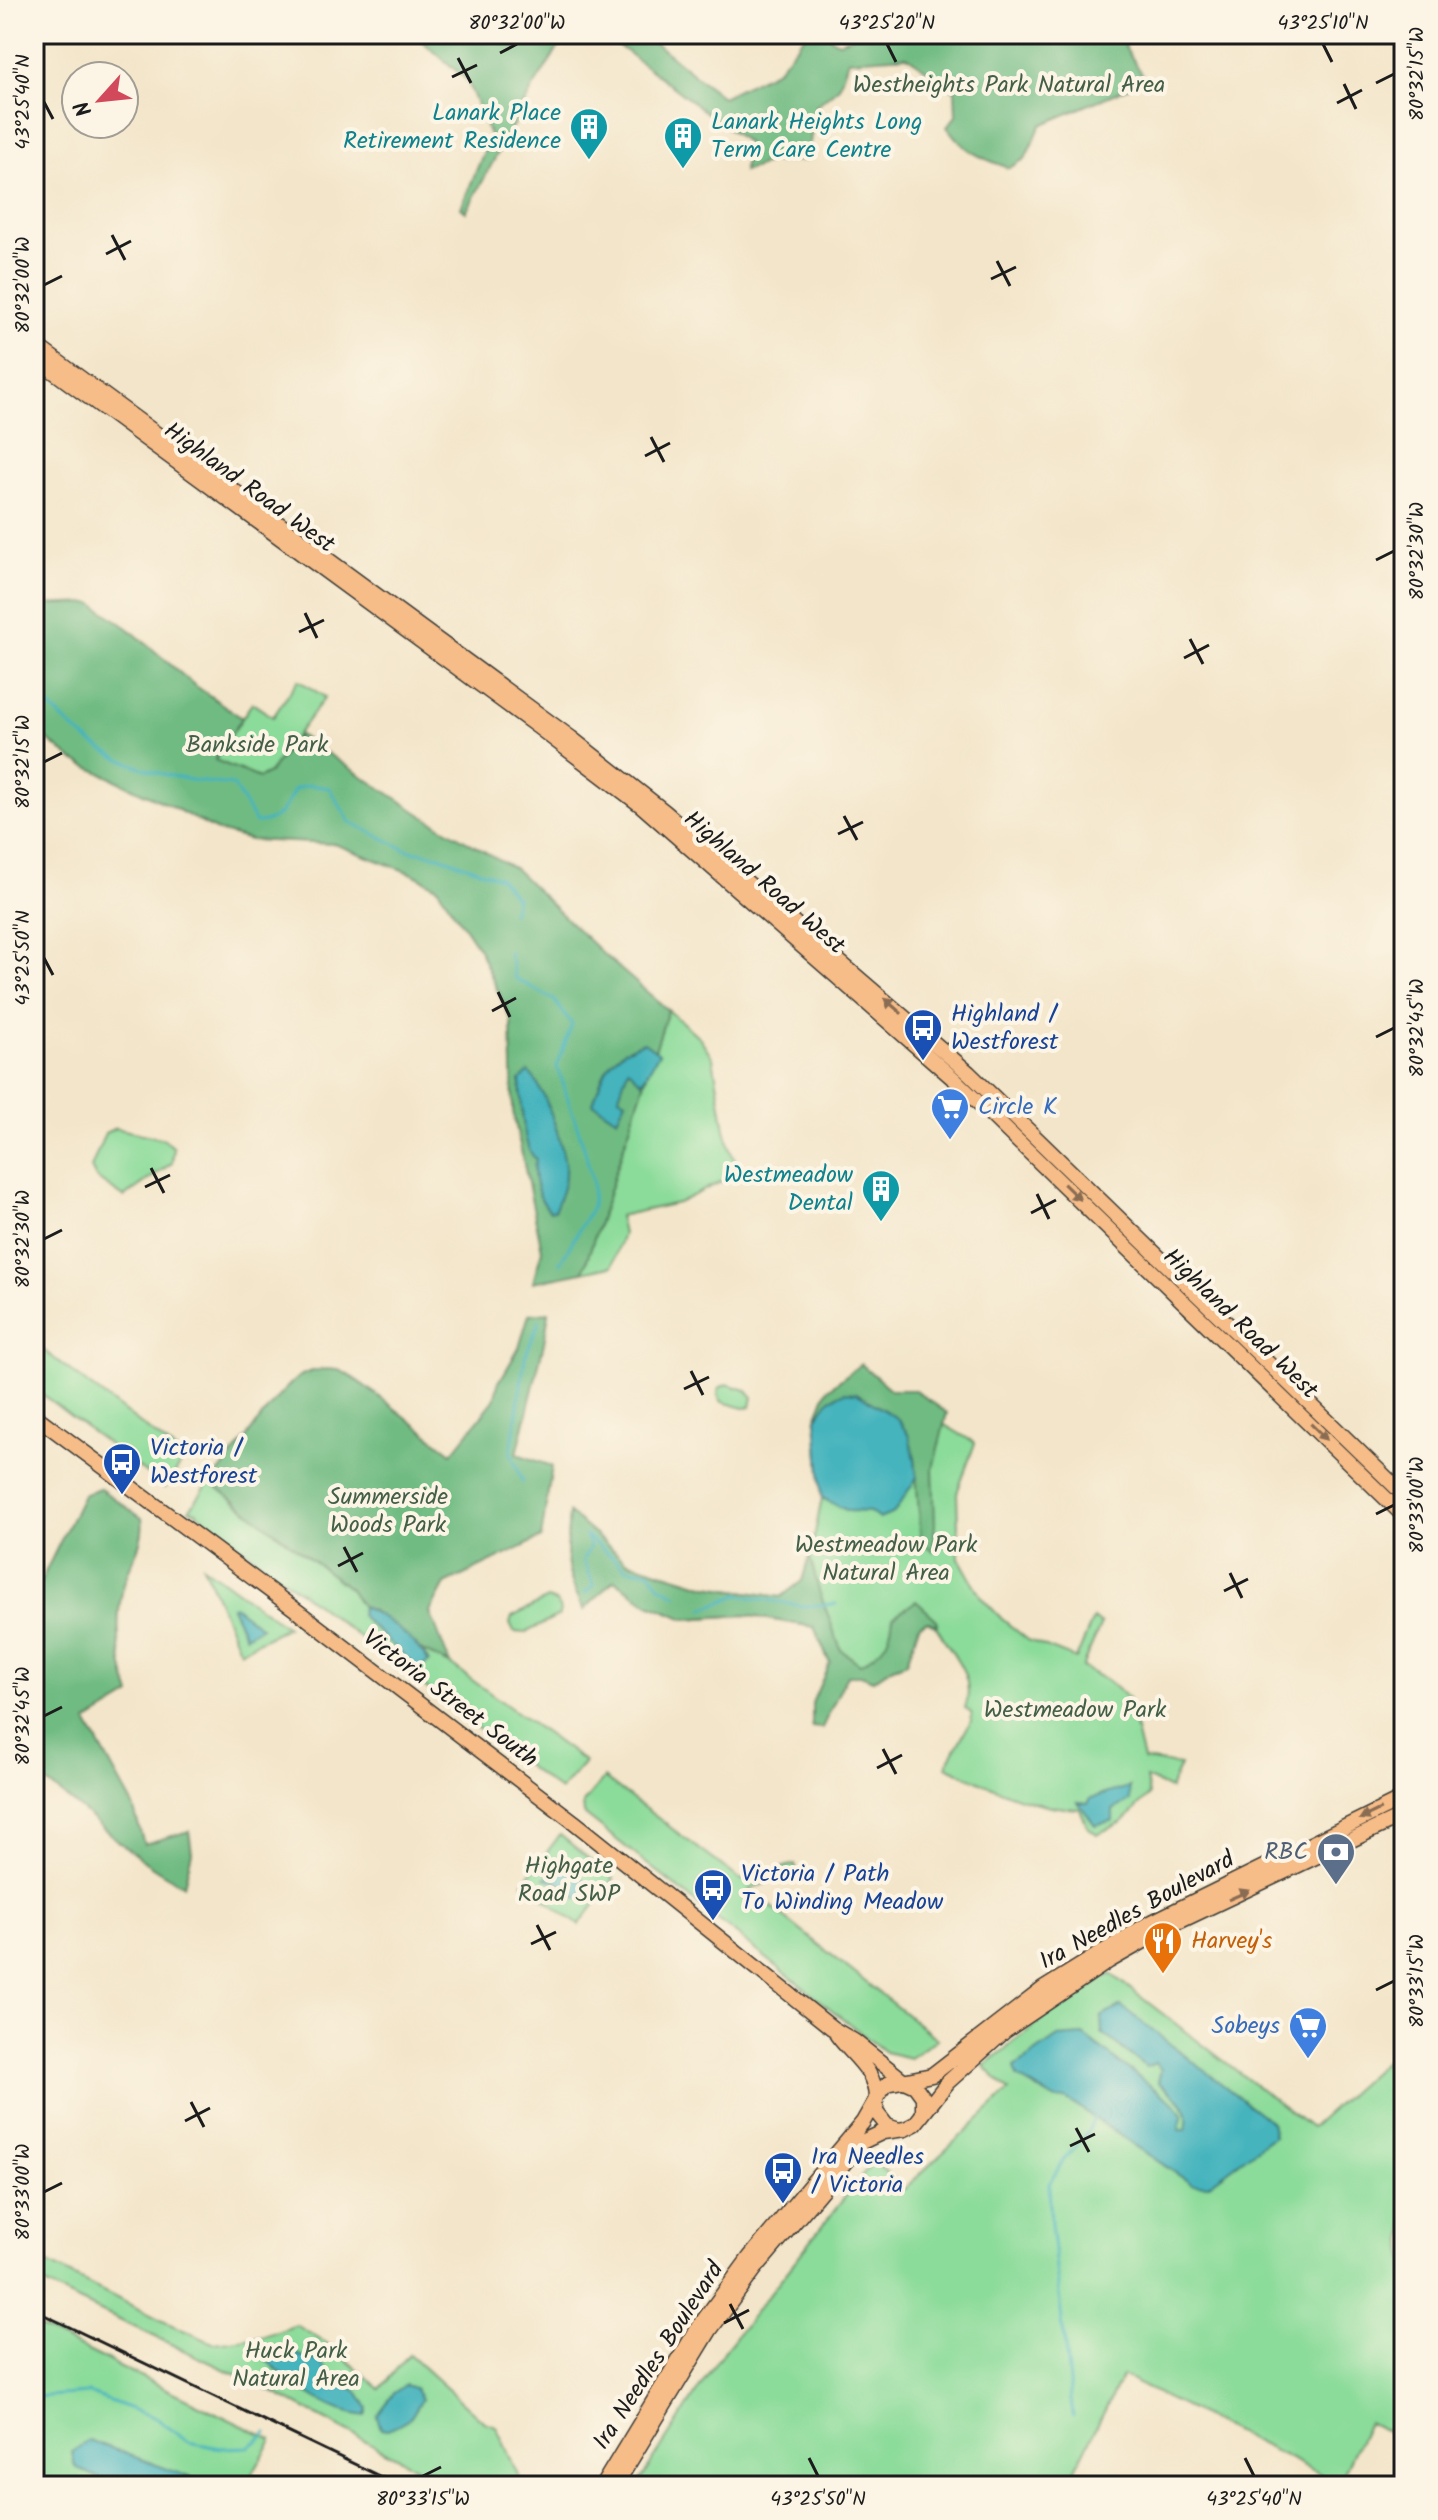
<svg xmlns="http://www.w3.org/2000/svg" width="1438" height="2520" font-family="Kalam,sans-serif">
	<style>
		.green { fill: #8bdb9a; stroke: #547c5b; stroke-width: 2; fill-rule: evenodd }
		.forest { fill: #70bb82; stroke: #466c4f; stroke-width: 2 }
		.water { fill: #45b4bd; stroke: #30686c; stroke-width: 2 }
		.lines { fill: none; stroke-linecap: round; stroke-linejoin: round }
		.stream { stroke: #45b4bd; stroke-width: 3 }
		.major-casing { stroke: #3c3a36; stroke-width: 17 }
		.major { stroke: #f7bd88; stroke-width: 14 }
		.rail { stroke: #1c1c1c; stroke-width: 3 }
		.oneway { fill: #8a6c52 }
		.ticks { fill: none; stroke: #1c1c1c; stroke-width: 3 }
		.labels { text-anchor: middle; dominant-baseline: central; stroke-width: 8; stroke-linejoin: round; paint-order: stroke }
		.park-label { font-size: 24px; fill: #435f48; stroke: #fcf5e5 }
		.culture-label { font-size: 24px; fill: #0d838f; stroke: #fcf5e5; text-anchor: end }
		.street-label { font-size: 24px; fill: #1c1c1c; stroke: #fcf5e5 }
		.transit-label { font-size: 24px; fill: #164399; stroke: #fcf5e5; text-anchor: start }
		.shop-label { font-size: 24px; fill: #366cbe; stroke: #fcf5e5; text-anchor: start }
		.service-label { font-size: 24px; fill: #4e5e75; stroke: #fcf5e5; text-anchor: end }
		.food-label { font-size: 24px; fill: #c56008; stroke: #fcf5e5; text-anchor: start }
		.neatline { fill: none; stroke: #1c1c1c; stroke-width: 3 }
		.ticks-label { font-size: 20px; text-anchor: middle; fill: #1c1c1c }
	</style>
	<rect width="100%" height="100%" fill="#fcf5e5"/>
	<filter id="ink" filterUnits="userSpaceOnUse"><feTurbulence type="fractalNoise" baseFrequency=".0125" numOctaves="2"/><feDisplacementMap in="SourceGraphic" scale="16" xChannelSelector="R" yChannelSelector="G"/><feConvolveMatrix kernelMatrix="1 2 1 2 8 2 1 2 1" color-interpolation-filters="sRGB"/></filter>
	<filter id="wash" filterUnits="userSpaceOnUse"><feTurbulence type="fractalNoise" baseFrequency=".006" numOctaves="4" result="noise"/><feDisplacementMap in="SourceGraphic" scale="32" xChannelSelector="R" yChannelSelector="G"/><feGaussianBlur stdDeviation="1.8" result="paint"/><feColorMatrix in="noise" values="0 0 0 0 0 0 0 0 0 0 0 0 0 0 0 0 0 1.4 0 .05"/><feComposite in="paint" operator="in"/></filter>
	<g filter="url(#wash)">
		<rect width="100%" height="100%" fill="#f3e5c9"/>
		<path class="green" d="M 298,680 L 325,697 L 269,773 L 259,778 L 215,760 L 252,703 L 273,717 Z
			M 668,1010 L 700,1038 L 713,1058 L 725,1129 L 731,1152 L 741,1172 L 678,1203 L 619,1216 L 623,1234 L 612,1266 L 583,1272 Z
			M 115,1128 L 164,1139 L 174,1148 L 172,1163 L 124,1197 L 96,1178 L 91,1168 L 105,1133 Z
			M 34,1343 L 185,1458 L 165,1488 L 34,1388 Z
			M 861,1364 L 901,1399 L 975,1443 L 957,1493 L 959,1558 L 981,1597 L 1002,1619 L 1028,1640 L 1076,1659 L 1093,1619 L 1101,1624 L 1082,1667 L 1106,1680 L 1128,1698 L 1143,1760 L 1180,1765 L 1170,1789 L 1146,1778 L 1149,1795 L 1123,1822 L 1097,1834 L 1088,1827 L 1080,1809 C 1031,1808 990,1786 946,1766 L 971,1721 L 972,1714 L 965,1708 C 974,1683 961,1664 947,1644 C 940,1633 939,1626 927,1621 L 919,1625 L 907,1662 L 893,1667 L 873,1680 L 828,1660 L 814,1627 L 745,1615 L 685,1619 L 649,1604 L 614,1580 L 584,1610 C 563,1570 566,1556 569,1513 L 626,1561 L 707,1586 L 781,1597 L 802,1581 L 814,1538 L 822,1498 L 816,1418 L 827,1390 ZM 1129,1787 L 1113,1810 L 1095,1825 L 1079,1802 L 1088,1803 L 1091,1798 Z
			M 727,1384 L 746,1390 L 753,1397 L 751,1407 L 744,1408 L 722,1402 L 718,1395 L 719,1388 Z
			M 210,1482 L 350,1589 L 362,1607 L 360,1615 L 418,1668 L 429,1662 L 422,1651 L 450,1664 L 585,1762 L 560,1791 L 196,1512 L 189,1510 Z
			M 203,1566 L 287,1627 L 240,1651 Z
			M 547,1599 L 557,1602 L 560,1609 L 559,1616 L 525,1633 L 514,1632 L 510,1624 L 512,1617 Z
			M 604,1778 L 741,1880 L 795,1864 L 797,1870 L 750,1890 L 937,2039 L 910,2058 L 885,2052 L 584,1814 L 583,1803 Z
			M 560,1835 L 614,1879 L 579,1925 L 523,1883 Z
			M 1111,1974 L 1311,2128 L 1404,2044 L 1404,2439 L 1368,2422 L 1339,2483 L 1122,2376 L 1067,2486 L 637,2486 L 716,2362 L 874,2160 L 904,2189 L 1009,2091 L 984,2066 L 1049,2014 ZM 1121,2007 L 1271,2122 L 1274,2136 L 1192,2184 L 1066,2099 L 1179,2131 L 1186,2130 C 1192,2103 1177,2098 1158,2082 L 1161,2069 Z
			M 34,2257 L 165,2322 L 213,2343 L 264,2337 L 296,2325 L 329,2345 L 380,2389 L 409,2354 L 484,2422 L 496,2426 L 523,2486 L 451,2486 L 277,2394 L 34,2280 Z
			M 34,2325 L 272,2440 L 245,2486 L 45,2486 L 34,2481 Z"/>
		<path class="forest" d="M 414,34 L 567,34 L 533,88 L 466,212 L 461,208 L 490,137 L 467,80 Z
			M 603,34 L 644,34 L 722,97 L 777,70 L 806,34 L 828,34 L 832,39 L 839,42 L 858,34 L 1117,34 L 1146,80 L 1041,125 L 1025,159 L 1009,168 C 981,158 965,152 947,127 L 956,116 L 955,91 L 907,56 L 848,60 L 839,87 L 816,106 L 807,160 L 770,162 L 743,172 L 748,144 Z
			M 92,603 L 128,628 L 193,684 L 242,718 L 215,760 L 259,778 L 269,773 L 299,735 L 425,817 L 515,869 L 603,954 L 668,1010 L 583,1272 L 533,1282 L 542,1250 L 513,1112 L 511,1020 L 479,949 L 437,887 L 413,874 L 334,844 L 250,840 L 215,830 L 169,805 L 73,760 L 34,729 L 34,605 Z
			M 549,1312 L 544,1343 L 517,1454 L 552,1466 L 541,1538 L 445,1584 L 430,1612 L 450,1664 L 422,1651 L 371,1610 L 362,1607 L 350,1589 L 210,1482 C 241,1451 265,1405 297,1378 C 308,1370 325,1368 338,1370 C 353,1373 434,1440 452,1453 L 494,1400 L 498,1384 L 519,1348 L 529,1314 Z
			M 861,1364 L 891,1390 L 915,1390 L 947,1413 L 933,1468 L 935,1524 L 933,1551 L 921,1542 L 915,1459 L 898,1419 L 856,1393 L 816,1418 L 827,1390 Z
			M 99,1488 L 142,1518 C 146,1541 130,1562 124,1584 C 114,1620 119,1660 131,1695 L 87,1722 L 133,1806 L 144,1844 L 189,1831 L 192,1852 L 184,1885 C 128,1859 87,1807 34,1775 L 34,1595 L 83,1495 Z
			M 569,1513 L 626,1561 L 707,1586 L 781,1597 L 802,1581 L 810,1556 L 819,1591 L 841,1650 L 860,1664 C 883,1650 890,1643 893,1617 L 916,1601 L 937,1620 L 937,1625 L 927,1621 L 919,1625 L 907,1662 L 893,1667 L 873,1680 L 861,1675 L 847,1675 L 822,1728 L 812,1727 L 812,1703 L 830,1662 L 814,1627 L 745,1615 L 685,1619 L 649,1604 L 614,1580 L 584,1610 C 563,1569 566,1556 569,1513 Z"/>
		<path class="water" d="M 644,1042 L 659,1053 L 642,1082 L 628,1068 L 619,1096 L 626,1100 L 617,1119 L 593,1103 C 605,1070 609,1053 644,1042 Z
			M 528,1072 C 544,1083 563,1146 565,1167 C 566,1183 561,1196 554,1210 L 550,1211 C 537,1198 531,1175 536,1159 C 521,1147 522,1100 520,1081 Z
			M 845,1392 L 856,1393 L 898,1419 L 909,1436 L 915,1459 L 917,1477 L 894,1513 L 879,1519 L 870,1512 L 848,1511 L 822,1498 L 816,1418 L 830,1399 Z
			M 234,1606 L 261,1627 L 245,1636 L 231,1607 Z
			M 362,1607 C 388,1617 414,1640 429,1662 L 418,1669 L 360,1615 Z
			M 1129,1787 L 1130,1801 L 1113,1810 L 1113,1821 L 1095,1825 L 1078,1802 L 1088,1803 L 1091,1798 Z
			M 558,1867 L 568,1867 L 587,1882 L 585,1895 L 577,1898 L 558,1882 L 545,1878 Z
			M 1121,2006 L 1271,2122 L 1274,2136 L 1208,2185 L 1192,2184 L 1066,2099 L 1056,2100 L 1017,2077 L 1015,2067 L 1058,2037 L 1083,2035 L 1175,2104 L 1183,2114 L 1179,2130 L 1186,2130 C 1192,2103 1176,2097 1158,2082 L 1161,2069 L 1155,2063 L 1146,2067 L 1102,2033 L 1101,2017 Z
			M 277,2348 L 320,2362 L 330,2374 L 359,2393 L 368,2408 L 366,2416 C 327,2412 292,2385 265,2359 L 270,2351 Z
			M 405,2385 L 415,2388 L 422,2399 L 411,2417 L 388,2430 L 381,2429 L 377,2416 L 394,2393 Z
			M 89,2440 L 203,2482 L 201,2486 L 117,2486 L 75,2467 L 72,2452 Z"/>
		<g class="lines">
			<path class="stream" d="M 34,692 C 51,707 67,725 85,738 C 128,770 181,781 233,785 L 256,823 C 281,821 284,808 295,789 L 309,785 L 329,788 L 350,822 L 407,850 L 439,856 L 500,878 L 516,898 L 512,914
				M 509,952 L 515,978 L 554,1000 L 572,1024 L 557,1066 L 584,1147 L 593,1184 L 592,1207 L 560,1263
				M 523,1482 L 511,1453 L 525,1357 L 539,1322
				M 585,1535 L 626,1568 L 650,1572 L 660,1586 L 677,1595
				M 585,1593 L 594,1586 L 583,1560 L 590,1547 L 586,1538
				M 703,1609 L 738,1595 L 803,1606 L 836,1604
				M 34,2397 L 88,2393 L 156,2418 L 188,2442 L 220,2448 L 249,2447 L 267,2433
				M 1073,2416 L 1051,2224 L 1049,2184 L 1063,2161 L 1087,2133 L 1094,2118"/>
		</g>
	</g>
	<g filter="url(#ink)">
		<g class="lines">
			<defs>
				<path id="major" d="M 34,344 L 571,738 L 665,812 L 969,1073 L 1404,1495
					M 34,357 L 538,727 L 642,806 L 955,1080 L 1404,1516
					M 34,1415 L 300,1613 L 574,1822 L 832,2028 L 854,2041 L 904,2081 L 915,2086 L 923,2097 L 923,2111
					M 837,2035 C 853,2057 875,2069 876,2098
					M 896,2129 L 887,2126 L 876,2112 L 876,2098 L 887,2084 L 932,2075 L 1043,1989 L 1148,1924 L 1404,1798
					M 602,2486 L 698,2328 L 750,2257 L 863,2122 L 875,2101
					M 615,2486 L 710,2330 L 755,2269 L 862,2142 L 883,2132 L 905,2129 L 915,2124 L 948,2082 L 1005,2031 L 1109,1961 L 1174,1924 L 1404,1815"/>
			</defs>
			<use href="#major" class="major-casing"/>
			<use href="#major" class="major"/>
			<path class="rail" d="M 34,2310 L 400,2486"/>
		</g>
		<defs><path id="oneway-solid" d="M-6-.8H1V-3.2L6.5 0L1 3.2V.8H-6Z" transform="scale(2)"/></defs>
		<g class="oneway">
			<use href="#oneway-solid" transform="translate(893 1006) rotate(-139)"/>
			<use href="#oneway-solid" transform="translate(1072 1192) rotate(44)"/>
			<use href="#oneway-solid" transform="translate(1319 1432) rotate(45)"/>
			<use href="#oneway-solid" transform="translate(1370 1814) rotate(154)"/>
			<use href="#oneway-solid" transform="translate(1239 1895) rotate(-24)"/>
		</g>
	</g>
	<path class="ticks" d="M 887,44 L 896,62M 1323,44 L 1332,62M 500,53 L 517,44M 458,58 L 471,83M 452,77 L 477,65M 1376,83 L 1394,74M 1344,84 L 1356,109M 44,102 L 53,119M 1337,103 L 1362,90M 112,235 L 125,260M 106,254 L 131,241M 997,261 L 1010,286M 991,279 L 1016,267M 44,285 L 62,276M 651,437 L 664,462M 645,456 L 670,443M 1376,560 L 1394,551M 305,613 L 317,638M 299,632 L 324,620M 1190,639 L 1203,664M 1184,658 L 1209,645M 44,762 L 62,753M 844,816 L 857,840M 838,834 L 863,822M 44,958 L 53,975M 498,992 L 510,1017M 492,1011 L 516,998M 1376,1037 L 1394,1028M 151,1168 L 164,1193M 145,1187 L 170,1175M 1037,1194 L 1049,1219M 1031,1213 L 1056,1200M 44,1239 L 62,1230M 691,1371 L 703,1395M 684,1389 L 709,1377M 1376,1514 L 1394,1505M 344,1547 L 357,1572M 338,1566 L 363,1553M 1230,1573 L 1242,1598M 1224,1591 L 1248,1579M 44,1716 L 62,1707M 883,1749 L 896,1774M 877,1768 L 902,1755M 537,1925 L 550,1950M 531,1944 L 556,1932M 1376,1990 L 1394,1981M 191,2102 L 204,2127M 185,2121 L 210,2108M 1076,2128 L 1089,2152M 1070,2146 L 1095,2134M 44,2192 L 62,2183M 730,2304 L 743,2329M 724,2323 L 749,2310M 809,2458 L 818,2476M 1245,2458 L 1254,2476M 423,2476 L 441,2467"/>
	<defs>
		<symbol id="building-pin" viewBox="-11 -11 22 30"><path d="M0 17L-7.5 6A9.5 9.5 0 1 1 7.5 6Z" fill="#0f9aa8" stroke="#fcf5e5"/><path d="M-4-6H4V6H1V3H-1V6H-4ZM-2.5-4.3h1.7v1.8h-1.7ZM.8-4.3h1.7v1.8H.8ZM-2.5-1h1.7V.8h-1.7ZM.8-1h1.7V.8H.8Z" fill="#fff"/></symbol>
		<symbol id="bus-pin" viewBox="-11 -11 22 30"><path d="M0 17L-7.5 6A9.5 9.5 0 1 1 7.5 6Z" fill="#1a4fb4" stroke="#fcf5e5"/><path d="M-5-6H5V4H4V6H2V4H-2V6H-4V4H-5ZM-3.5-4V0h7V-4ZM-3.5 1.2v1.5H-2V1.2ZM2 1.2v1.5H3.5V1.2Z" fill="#fff"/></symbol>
		<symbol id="supermarket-pin" viewBox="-11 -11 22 30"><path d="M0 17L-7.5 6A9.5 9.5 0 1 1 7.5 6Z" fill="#3f7fe0" stroke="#fcf5e5"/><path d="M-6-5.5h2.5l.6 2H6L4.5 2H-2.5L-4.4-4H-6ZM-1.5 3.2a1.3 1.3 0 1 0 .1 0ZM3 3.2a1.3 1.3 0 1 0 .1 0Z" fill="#fff"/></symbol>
		<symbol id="bank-pin" viewBox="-11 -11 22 30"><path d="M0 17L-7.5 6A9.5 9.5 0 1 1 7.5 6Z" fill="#5c6f8a" stroke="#fcf5e5"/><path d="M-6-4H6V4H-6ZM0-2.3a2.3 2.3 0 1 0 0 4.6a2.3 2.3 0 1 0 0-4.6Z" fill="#fff"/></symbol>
		<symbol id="restaurant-pin" viewBox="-11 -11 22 30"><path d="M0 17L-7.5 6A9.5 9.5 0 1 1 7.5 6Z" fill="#e8710a" stroke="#fcf5e5"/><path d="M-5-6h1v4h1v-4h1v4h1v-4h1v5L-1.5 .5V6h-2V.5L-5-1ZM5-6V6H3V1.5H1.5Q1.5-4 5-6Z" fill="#fff"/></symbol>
	</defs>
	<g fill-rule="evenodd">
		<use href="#building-pin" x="567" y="105" width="44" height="60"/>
		<use href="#building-pin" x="661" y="114" width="44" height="60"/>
		<use href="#bus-pin" x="901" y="1006" width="44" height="60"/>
		<use href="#supermarket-pin" x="928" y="1085" width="44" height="60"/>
		<use href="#building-pin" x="859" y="1167" width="44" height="60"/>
		<use href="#bus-pin" x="100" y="1440" width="44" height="60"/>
		<use href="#bank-pin" x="1314" y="1830" width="44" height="60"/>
		<use href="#bus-pin" x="691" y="1866" width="44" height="60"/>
		<use href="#restaurant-pin" x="1141" y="1919" width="44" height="60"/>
		<use href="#supermarket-pin" x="1286" y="2004" width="44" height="60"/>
		<use href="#bus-pin" x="761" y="2149" width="44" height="60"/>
	</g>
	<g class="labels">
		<g class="park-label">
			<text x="1009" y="85">Westheights Park Natural Area</text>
			<text x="257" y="745">Bankside Park</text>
			<text x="388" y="1497">Summerside<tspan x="388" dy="28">Woods Park</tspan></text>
			<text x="886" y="1545">Westmeadow Park<tspan x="886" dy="28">Natural Area</tspan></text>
			<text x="1075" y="1710">Westmeadow Park</text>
			<text x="569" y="1866">Highgate<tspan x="569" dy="28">Road SWP</tspan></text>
			<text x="296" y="2351">Huck Park<tspan x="296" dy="28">Natural Area</tspan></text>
		</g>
		<g class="culture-label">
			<text x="561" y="113">Lanark Place<tspan x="561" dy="28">Retirement Residence</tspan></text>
			<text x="711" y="122" text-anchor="start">Lanark Heights Long<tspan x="711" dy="28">Term Care Centre</tspan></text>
			<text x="853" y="1175">Westmeadow<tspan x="853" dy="28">Dental</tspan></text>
		</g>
		<g class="street-label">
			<text transform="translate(249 488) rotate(36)">Highland Road West</text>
			<text transform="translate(764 883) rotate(41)">Highland Road West</text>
			<text transform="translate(1240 1324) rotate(44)">Highland Road West</text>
			<text transform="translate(450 1699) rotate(37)">Victoria Street South</text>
			<text transform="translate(1137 1911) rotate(-29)">Ira Needles Boulevard</text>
			<text transform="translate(659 2356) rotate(-57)">Ira Needles Boulevard</text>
		</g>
		<g class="transit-label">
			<text x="951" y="1014">Highland /<tspan x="951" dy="28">Westforest</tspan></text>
			<text x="150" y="1448">Victoria /<tspan x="150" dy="28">Westforest</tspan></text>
			<text x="741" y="1874">Victoria / Path<tspan x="741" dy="28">To Winding Meadow</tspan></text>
			<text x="811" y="2157">Ira Needles<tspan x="811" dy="28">/ Victoria</tspan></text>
		</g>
		<g class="shop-label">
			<text x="978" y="1107">Circle K</text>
			<text x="1280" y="2026" text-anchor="end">Sobeys</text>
		</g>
		<g class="service-label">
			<text x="1308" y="1852">RBC</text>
		</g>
		<g class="food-label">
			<text x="1191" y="1941">Harvey's</text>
		</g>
	</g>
	<rect width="1438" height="2520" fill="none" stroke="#fcf5e5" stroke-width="88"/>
	<g transform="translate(100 100) rotate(243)"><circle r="38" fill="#fcf5e5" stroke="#a29e95" stroke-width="2"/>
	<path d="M0-6L14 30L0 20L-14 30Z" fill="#d1495b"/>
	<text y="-12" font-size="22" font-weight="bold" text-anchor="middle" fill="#1c1c1c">N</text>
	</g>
	<rect x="44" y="44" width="1350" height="2432" class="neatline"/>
	<g class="ticks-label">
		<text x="517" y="29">80°32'00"W</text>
		<text x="887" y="29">43°25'20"N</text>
		<text x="1323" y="29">43°25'10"N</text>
		<text transform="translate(1416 74) rotate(-90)" y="7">80°32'15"W</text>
		<text transform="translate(22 102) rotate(-90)" y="7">43°25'40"N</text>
		<text transform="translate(22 285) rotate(-90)" y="7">80°32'00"W</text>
		<text transform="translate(1416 551) rotate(-90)" y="7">80°32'30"W</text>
		<text transform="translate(22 762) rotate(-90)" y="7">80°32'15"W</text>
		<text transform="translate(22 958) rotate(-90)" y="7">43°25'50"N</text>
		<text transform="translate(1416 1028) rotate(-90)" y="7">80°32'45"W</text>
		<text transform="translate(22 1239) rotate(-90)" y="7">80°32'30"W</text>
		<text transform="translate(1416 1505) rotate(-90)" y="7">80°33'00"W</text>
		<text transform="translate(22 1716) rotate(-90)" y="7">80°32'45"W</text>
		<text transform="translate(1416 1981) rotate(-90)" y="7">80°33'15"W</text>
		<text transform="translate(22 2192) rotate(-90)" y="7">80°33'00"W</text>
		<text x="423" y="2505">80°33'15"W</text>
		<text x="818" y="2505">43°25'50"N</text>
		<text x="1254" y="2505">43°25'40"N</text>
	</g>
</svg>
